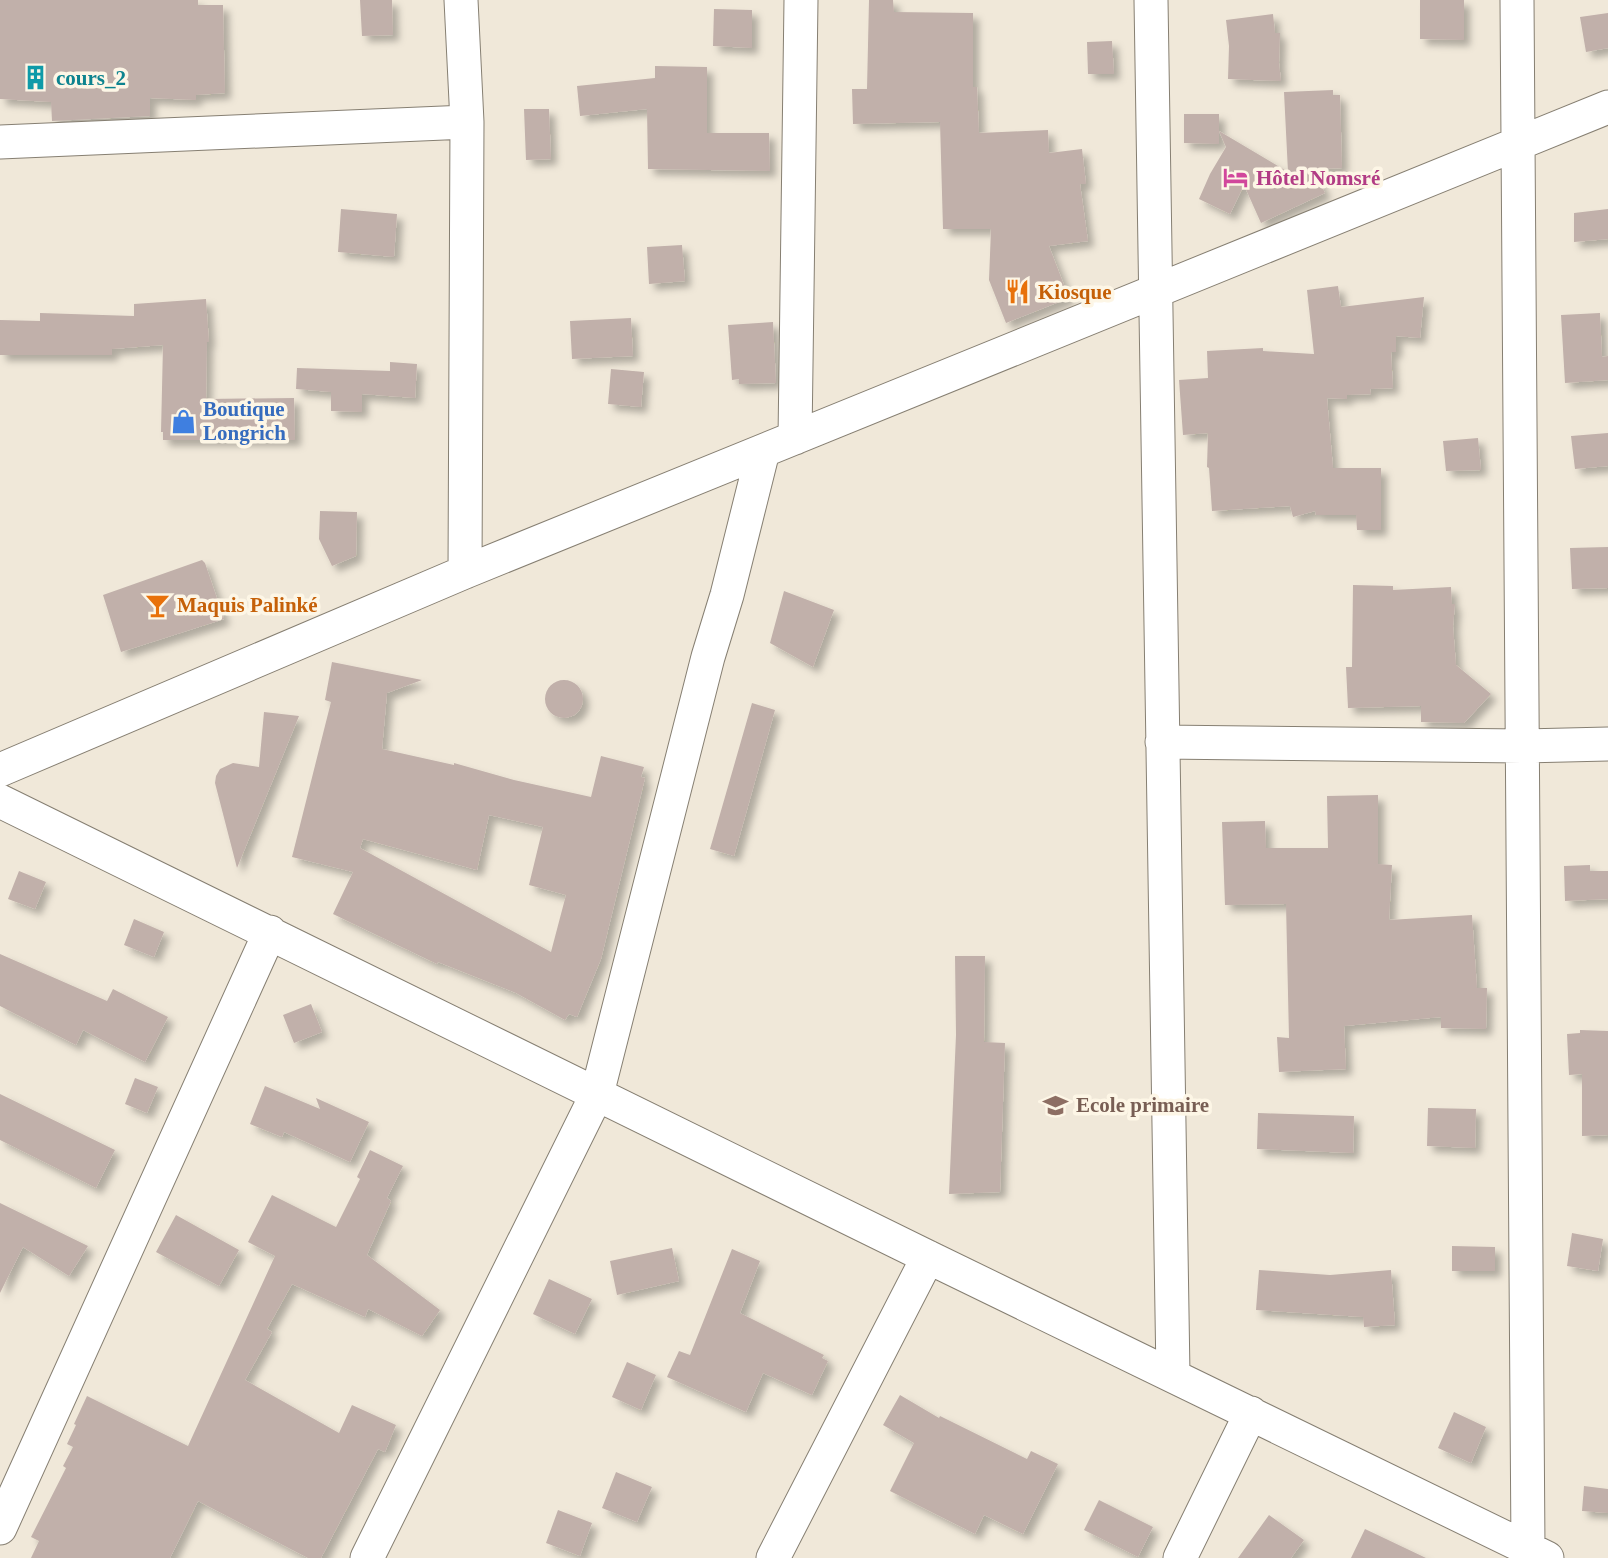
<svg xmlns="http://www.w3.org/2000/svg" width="1608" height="1558" font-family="Georgia,serif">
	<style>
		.building { fill: #c1b0aa; fill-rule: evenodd; filter: url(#shadow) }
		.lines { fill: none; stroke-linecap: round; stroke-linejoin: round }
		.street-casing { stroke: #867f72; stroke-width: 35 }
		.street { stroke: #fff; stroke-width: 33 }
		.labels { text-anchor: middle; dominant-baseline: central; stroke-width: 7; stroke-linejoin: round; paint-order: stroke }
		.culture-label { font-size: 21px; font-weight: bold; fill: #0d838f; stroke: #fdf6e6; text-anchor: start }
		.hotel-label { font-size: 21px; font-weight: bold; fill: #b23c85; stroke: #fdf6e6; text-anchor: start }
		.food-label { font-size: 21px; font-weight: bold; fill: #c56008; stroke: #fdf6e6; text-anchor: start }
		.shop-label { font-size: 21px; font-weight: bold; fill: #366cbe; stroke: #fdf6e6; text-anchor: start }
		.education-label { font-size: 21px; font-weight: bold; fill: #785e54; stroke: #fdf6e6; text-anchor: start }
	</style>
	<defs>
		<filter id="shadow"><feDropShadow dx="6" dy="6" stdDeviation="3.5" flood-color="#0004"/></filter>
	</defs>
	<rect width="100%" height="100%" fill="#f0e8d9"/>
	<path class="building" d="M 0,0 L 198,0 L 198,5 L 223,5 L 225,93 L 196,95 L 196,100 L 150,98 L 150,116 L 52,121 L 51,102 L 0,99 Z
		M 360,0 L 392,0 L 393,35 L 362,36 Z
		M 869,0 L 893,0 L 894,12 L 973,13 L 973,87 L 977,87 L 979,133 L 1048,130 L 1049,153 L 1082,149 L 1086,184 L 1080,184 L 1088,241 L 1049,246 L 1069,298 L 1006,323 L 989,280 L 991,229 L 943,229 L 940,122 L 853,124 L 852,89 L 867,89 Z
		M 1420,0 L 1464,0 L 1464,40 L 1420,39 Z
		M 714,9 L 752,10 L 752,48 L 713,46 Z
		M 1608,13 L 1608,48 L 1586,52 L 1580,17 Z
		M 1273,14 L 1275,33 L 1280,33 L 1279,63 L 1281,81 L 1228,79 L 1229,46 L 1226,20 Z
		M 1112,41 L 1114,74 L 1088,74 L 1087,42 Z
		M 655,66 L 707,67 L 707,133 L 769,133 L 770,171 L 648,169 L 647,109 L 580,116 L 577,86 L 655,78 Z
		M 1333,90 L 1333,95 L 1340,95 L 1342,168 L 1313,169 L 1325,193 L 1261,223 L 1244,185 L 1230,214 L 1199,199 L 1210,174 L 1226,147 L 1219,131 L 1219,144 L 1184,143 L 1184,114 L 1219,114 L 1219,131 L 1288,172 L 1284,92 Z
		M 524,109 L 549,109 L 551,159 L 526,160 Z
		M 341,209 L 397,214 L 394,257 L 338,252 Z
		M 1608,209 L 1608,239 L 1574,242 L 1574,213 Z
		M 682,245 L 685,281 L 649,284 L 647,247 Z
		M 1338,286 L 1341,307 L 1424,297 L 1420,338 L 1396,336 L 1396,352 L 1391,352 L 1393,388 L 1370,389 L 1371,394 L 1347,395 L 1347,399 L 1327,398 L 1333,468 L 1381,468 L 1381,530 L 1357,530 L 1356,515 L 1316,515 L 1315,511 L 1293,517 L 1290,506 L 1212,511 L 1209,468 L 1207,467 L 1208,433 L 1183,435 L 1179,380 L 1208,378 L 1207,351 L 1263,348 L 1263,351 L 1314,354 L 1307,290 Z
		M 206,299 L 209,342 L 207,342 L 206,399 L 294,398 L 295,440 L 163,440 L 163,432 L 161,432 L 163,345 L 112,349 L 112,355 L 0,355 L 0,320 L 40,321 L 40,313 L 134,316 L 134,304 Z
		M 1600,313 L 1602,357 L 1608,356 L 1608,380 L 1565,383 L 1561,315 Z
		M 631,318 L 633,356 L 572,359 L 570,321 Z
		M 773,322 L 776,383 L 739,384 L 739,379 L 732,380 L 728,325 Z
		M 390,362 L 417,364 L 415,398 L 362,394 L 362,412 L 331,411 L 331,392 L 296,389 L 297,368 L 390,371 Z
		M 611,369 L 644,372 L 641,407 L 608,404 Z
		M 1608,433 L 1608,466 L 1575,469 L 1571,436 Z
		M 1478,438 L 1481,470 L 1446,471 L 1443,441 Z
		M 320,511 L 357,512 L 356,556 L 332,566 L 319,539 Z
		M 1608,547 L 1608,588 L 1572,589 L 1570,548 Z
		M 202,560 L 205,563 L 224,619 L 121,652 L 103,595 Z
		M 1353,585 L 1393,586 L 1393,590 L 1451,587 L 1452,604 L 1455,604 L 1453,626 L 1456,665 L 1491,694 L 1464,723 L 1421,722 L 1421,706 L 1348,708 L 1346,667 L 1352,667 Z
		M 784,591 L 834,610 L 813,667 L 770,643 Z
		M 332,662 L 422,680 L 387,693 L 382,749 L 454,765 L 454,763 L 514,780 L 591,797 L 601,756 L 644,767 L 641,777 L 645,778 L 601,959 L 577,1017 L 569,1014 L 565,1020 L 516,993 L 438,962 L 437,964 L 333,914 L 353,872 L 292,857 L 331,702 L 325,700 ZM 489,815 L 543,827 L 529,885 L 566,895 L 551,952 L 360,848 L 363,839 L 477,870 Z
		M545 699a19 19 0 1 1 38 0a19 19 0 1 1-38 0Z
		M 752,703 L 775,710 L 734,856 L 710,849 Z
		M 264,712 L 299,716 L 237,868 L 215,783 L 216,776 L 220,769 L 233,763 L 259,767 Z
		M 1378,795 L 1378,864 L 1392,865 L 1389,920 L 1472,915 L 1477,988 L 1487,988 L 1486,1029 L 1441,1028 L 1441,1017 L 1344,1026 L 1346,1069 L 1279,1072 L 1277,1037 L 1289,1038 L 1286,904 L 1225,905 L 1222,822 L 1265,821 L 1266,848 L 1328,848 L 1327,796 Z
		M 1590,865 L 1590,871 L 1608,871 L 1608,899 L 1565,901 L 1564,866 Z
		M 19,871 L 46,882 L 35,909 L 8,899 Z
		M 134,919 L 164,932 L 154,957 L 124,945 Z
		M 0,954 L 107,1001 L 113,989 L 168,1017 L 145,1062 L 83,1030 L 76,1045 L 0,1006 Z
		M 955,956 L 985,956 L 984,1042 L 1005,1043 L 1000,1192 L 949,1194 L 956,1035 Z
		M 311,1004 L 322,1032 L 294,1043 L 283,1015 Z
		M 1580,1030 L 1608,1031 L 1608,1135 L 1582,1136 L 1582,1074 L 1569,1075 L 1567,1034 L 1580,1033 Z
		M 135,1078 L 158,1087 L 147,1113 L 125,1104 Z
		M 265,1086 L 320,1109 L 316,1098 L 369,1122 L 350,1162 L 284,1132 L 282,1137 L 250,1124 Z
		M 0,1094 L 115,1150 L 96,1188 L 0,1140 Z
		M 1428,1108 L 1476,1109 L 1475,1148 L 1427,1146 Z
		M 1258,1113 L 1354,1116 L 1353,1153 L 1257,1149 Z
		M 370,1150 L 403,1166 L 387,1198 L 391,1201 L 367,1255 L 440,1310 L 422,1336 L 368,1309 L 365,1317 L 292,1284 L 267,1329 L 272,1332 L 245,1380 L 339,1433 L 352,1405 L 396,1425 L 385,1452 L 378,1449 L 321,1558 L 308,1558 L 198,1501 L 170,1558 L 31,1558 L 39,1541 L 31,1537 L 66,1468 L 63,1466 L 73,1447 L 67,1444 L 76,1425 L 74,1424 L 87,1396 L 188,1446 L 275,1256 L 248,1242 L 272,1195 L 336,1227 L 360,1179 L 357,1177 Z
		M 0,1203 L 88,1246 L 69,1276 L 23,1247 L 0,1293 Z
		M 176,1215 L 239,1250 L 219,1286 L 156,1252 Z
		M 1572,1233 L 1603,1239 L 1598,1271 L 1567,1266 Z
		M 1452,1246 L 1495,1247 L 1495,1271 L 1452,1271 Z
		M 672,1248 L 679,1281 L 617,1295 L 610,1261 Z
		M 732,1249 L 760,1261 L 740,1313 L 824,1355 L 822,1358 L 828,1361 L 812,1395 L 763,1373 L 746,1412 L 667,1377 L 679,1351 L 690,1355 Z
		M 1259,1270 L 1330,1275 L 1391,1270 L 1395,1325 L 1364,1327 L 1363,1317 L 1256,1310 Z
		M 549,1279 L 592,1299 L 575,1334 L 533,1314 Z
		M 627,1362 L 656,1375 L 641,1410 L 612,1397 Z
		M 900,1395 L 939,1418 L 940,1416 L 1027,1459 L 1031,1451 L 1058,1464 L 1023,1534 L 984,1515 L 975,1534 L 890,1491 L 914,1443 L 883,1425 Z
		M 1454,1412 L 1486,1427 L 1471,1463 L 1438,1448 Z
		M 616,1472 L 652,1487 L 637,1522 L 602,1508 Z
		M 1584,1486 L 1608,1489 L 1608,1513 L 1582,1511 Z
		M 1099,1500 L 1153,1527 L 1138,1557 L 1084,1530 Z
		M 558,1510 L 592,1523 L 580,1556 L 546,1543 Z
		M 1269,1515 L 1304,1540 L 1291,1558 L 1238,1558 Z
		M 1365,1529 L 1426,1558 L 1351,1558 Z"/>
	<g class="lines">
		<defs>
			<path id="street" d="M 461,0 L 467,122 L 465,572
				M 1151,0 L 1173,1375
				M 1517,0 L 1528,1549
				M 0,142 L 467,122
				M 795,438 L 801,0
				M 1162,742 L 1522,746 L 1608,744
				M 0,770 L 465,572 L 1608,107
				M 0,801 L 928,1257 L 1547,1558
				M 0,1528 L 270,932
				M 367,1558 L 597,1094 L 708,657 L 727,595 L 763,451
				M 773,1558 L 928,1257
				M 1180,1558 L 1251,1413"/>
		</defs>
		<use href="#street" class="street-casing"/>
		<use href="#street" class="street"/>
	</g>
	<defs>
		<symbol id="building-bare" viewBox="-9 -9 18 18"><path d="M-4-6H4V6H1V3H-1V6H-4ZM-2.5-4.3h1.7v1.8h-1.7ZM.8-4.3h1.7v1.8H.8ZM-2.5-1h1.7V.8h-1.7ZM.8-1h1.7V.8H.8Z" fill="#0f9aa8" stroke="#fdf6e6" stroke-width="2.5" paint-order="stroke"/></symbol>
		<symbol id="hotel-bare" viewBox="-9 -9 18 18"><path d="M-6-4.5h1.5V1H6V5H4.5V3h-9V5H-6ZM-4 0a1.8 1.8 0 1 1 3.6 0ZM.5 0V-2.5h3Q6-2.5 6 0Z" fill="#d1479c" stroke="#fdf6e6" stroke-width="2.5" paint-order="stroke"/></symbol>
		<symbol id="restaurant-bare" viewBox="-9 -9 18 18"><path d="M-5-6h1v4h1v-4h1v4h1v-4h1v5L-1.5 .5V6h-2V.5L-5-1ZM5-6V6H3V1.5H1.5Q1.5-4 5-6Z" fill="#e8710a" stroke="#fdf6e6" stroke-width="2.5" paint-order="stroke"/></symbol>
		<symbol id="shop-bare" viewBox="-9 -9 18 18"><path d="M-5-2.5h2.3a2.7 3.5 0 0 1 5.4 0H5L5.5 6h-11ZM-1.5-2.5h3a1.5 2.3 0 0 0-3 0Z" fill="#3f7fe0" stroke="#fdf6e6" stroke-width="2.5" paint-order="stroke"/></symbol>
		<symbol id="bar-bare" viewBox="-9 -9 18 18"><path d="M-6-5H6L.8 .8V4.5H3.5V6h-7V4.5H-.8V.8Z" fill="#e8710a" stroke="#fdf6e6" stroke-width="2.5" paint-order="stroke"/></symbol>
		<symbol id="school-bare" viewBox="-9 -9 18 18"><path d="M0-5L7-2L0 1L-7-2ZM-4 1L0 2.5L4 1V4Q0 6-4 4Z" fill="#8d6e63" stroke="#fdf6e6" stroke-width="2.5" paint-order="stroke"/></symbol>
	</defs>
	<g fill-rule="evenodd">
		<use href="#building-bare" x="18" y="60" width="35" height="35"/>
		<use href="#hotel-bare" x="1218" y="160" width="35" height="35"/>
		<use href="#restaurant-bare" x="1000" y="274" width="35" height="35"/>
		<use href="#shop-bare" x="166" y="404" width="35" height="35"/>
		<use href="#bar-bare" x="140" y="588" width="35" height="35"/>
		<use href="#school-bare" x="1038" y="1088" width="35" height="35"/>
	</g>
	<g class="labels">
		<g class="culture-label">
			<text x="56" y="78">cours_2</text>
		</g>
		<g class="hotel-label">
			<text x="1256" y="178">Hôtel Nomsré</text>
		</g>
		<g class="food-label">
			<text x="1038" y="292">Kiosque</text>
			<text x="177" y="605">Maquis Palinké</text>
		</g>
		<g class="shop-label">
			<text x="203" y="409">Boutique<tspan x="203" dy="24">Longrich</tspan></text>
		</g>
		<g class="education-label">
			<text x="1076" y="1105">Ecole primaire</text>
		</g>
	</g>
</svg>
